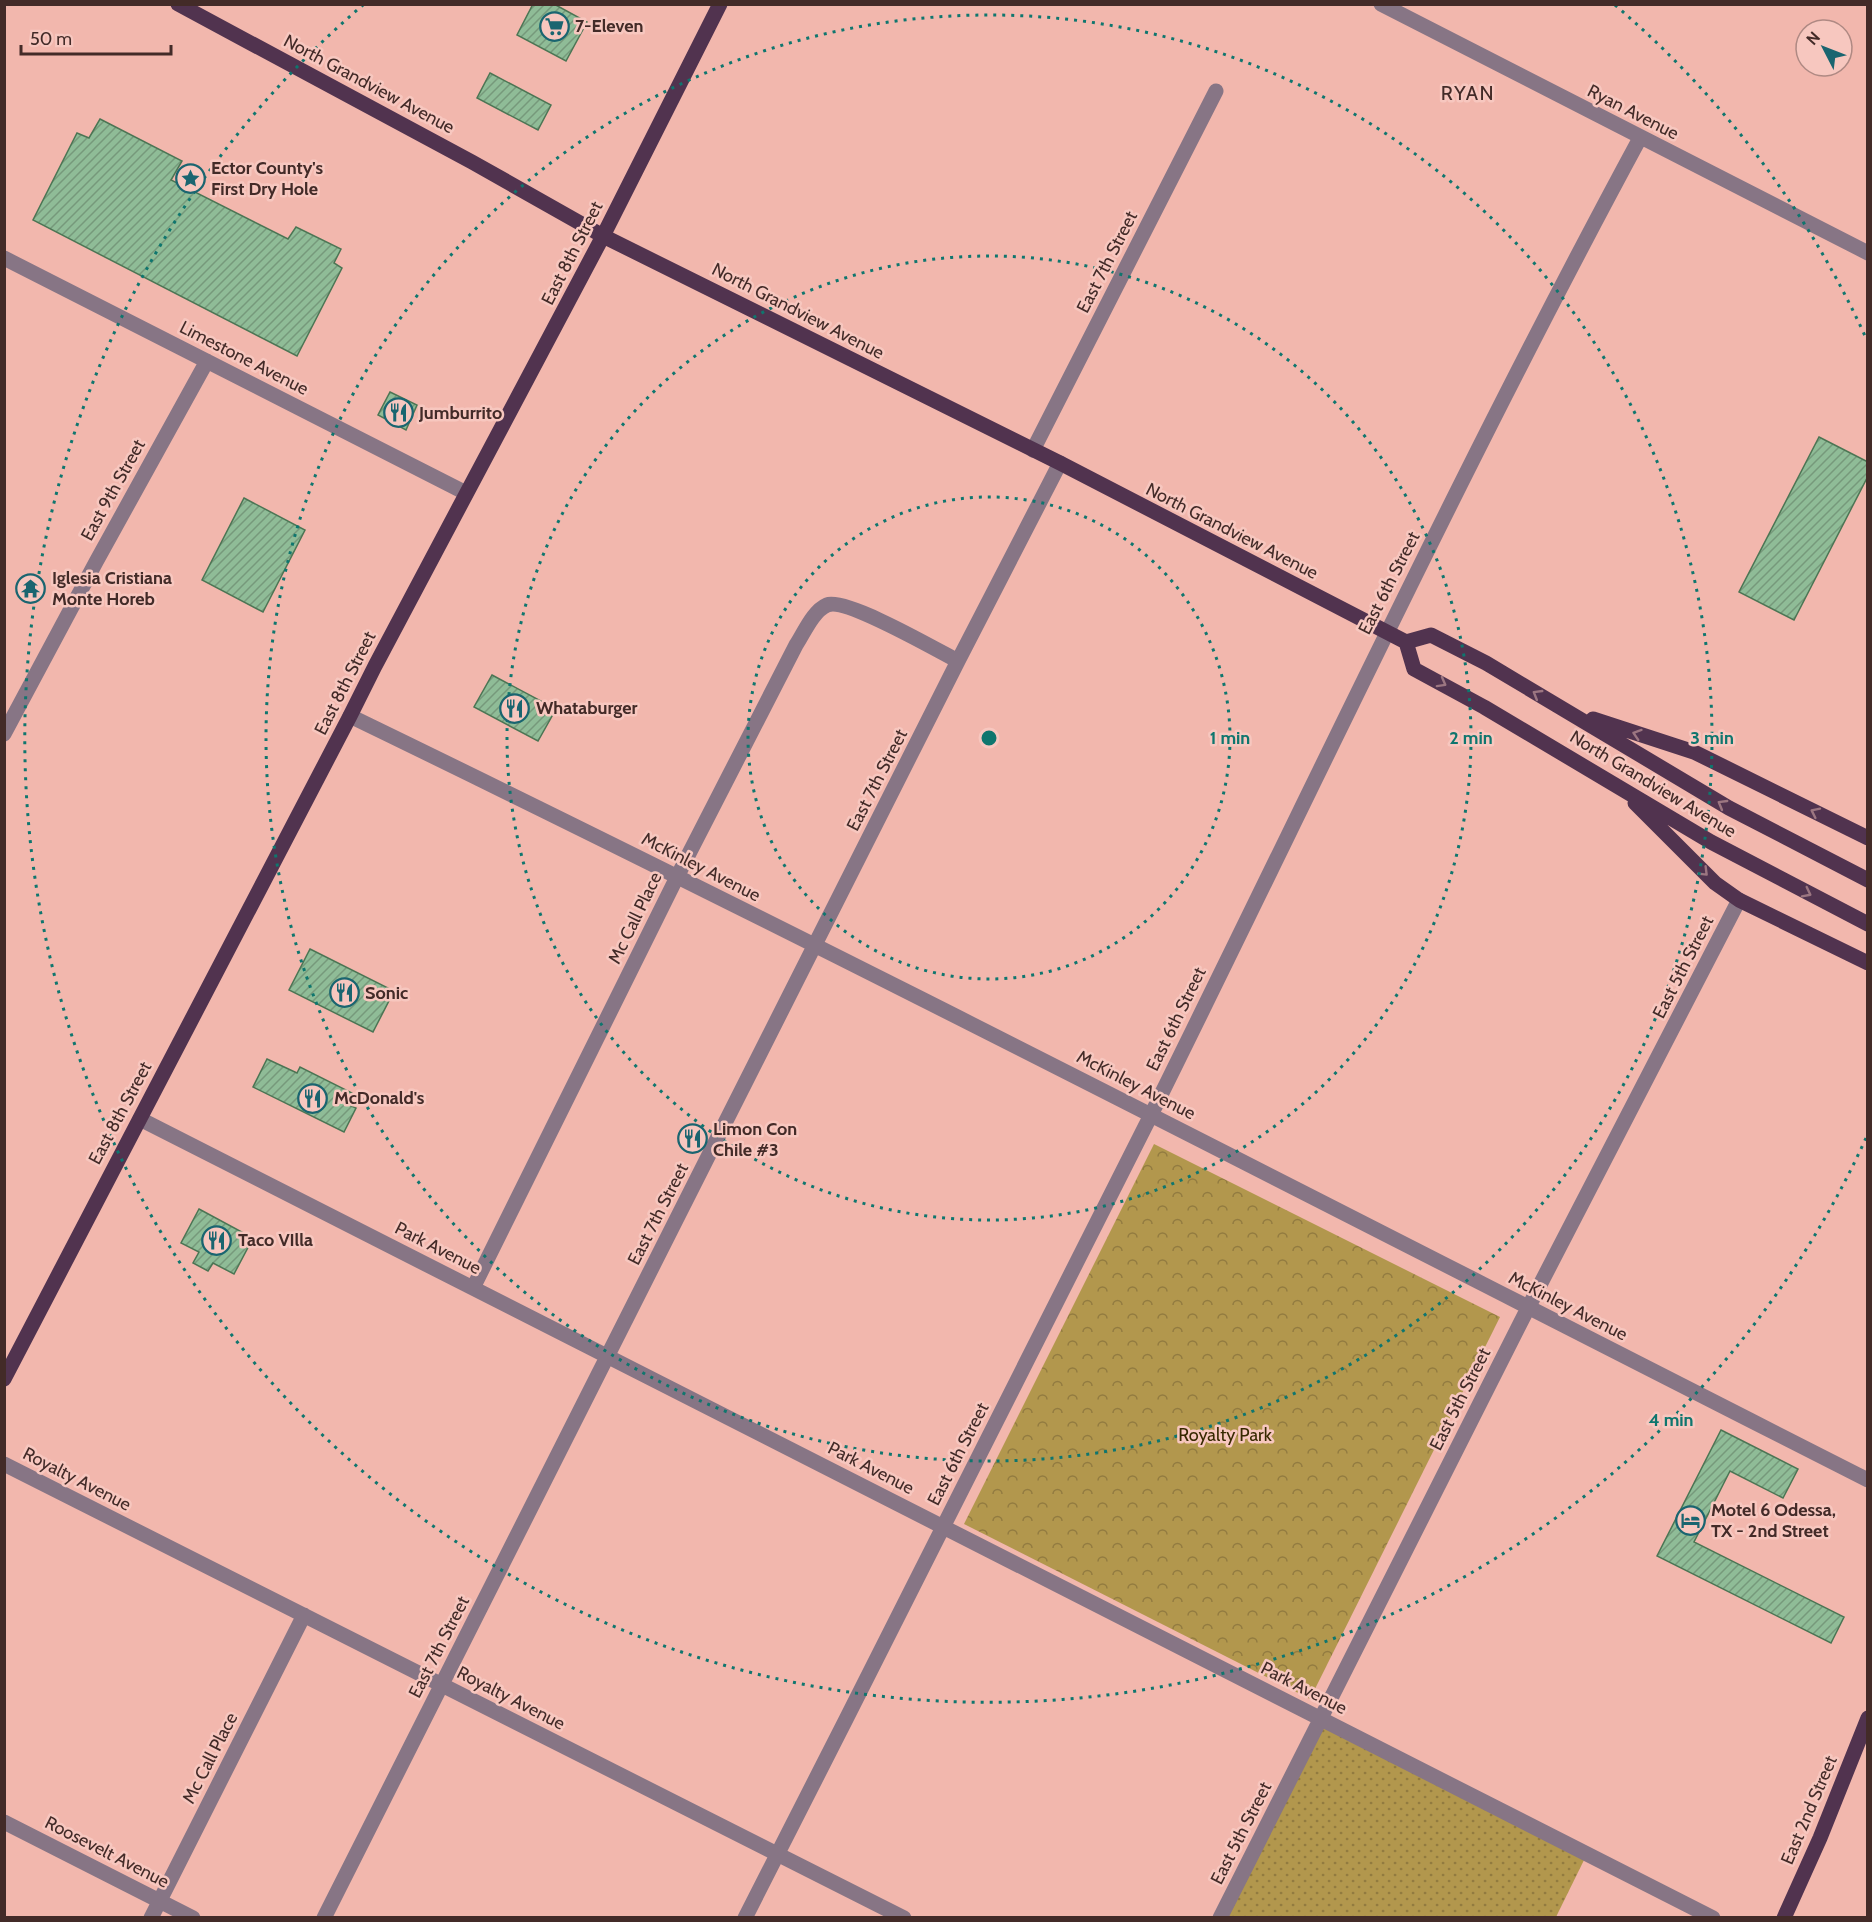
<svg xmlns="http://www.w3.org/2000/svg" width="1872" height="1922" font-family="Cabin,sans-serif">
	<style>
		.grass { fill: url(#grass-dots) }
		.park { fill: url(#park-crowns) }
		.building { fill: url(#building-hatch); stroke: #4c7554; stroke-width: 1.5 }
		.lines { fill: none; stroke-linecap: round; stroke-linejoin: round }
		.minor { stroke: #877585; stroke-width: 15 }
		.major { stroke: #51334f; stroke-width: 15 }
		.oneway { stroke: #9c7681 }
		.ring { fill: none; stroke: #0f766e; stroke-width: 3; stroke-dasharray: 3 6 }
		.labels { text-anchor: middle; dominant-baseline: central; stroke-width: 5; stroke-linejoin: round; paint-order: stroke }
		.poi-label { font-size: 18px; font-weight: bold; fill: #432b28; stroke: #f7c7bf; text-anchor: start }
		.street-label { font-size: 18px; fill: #432b28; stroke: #f7c7bf }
		.park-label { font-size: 18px; fill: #372900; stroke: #f7c7bf }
		.neighbourhood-label { font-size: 20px; letter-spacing: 1.5px; fill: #432b28; stroke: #f7c7bf }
		.centre { fill: #0f766e; stroke: #f7c7bf; stroke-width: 3 }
		.ring-label { font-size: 18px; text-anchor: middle; font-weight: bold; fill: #0f766e; stroke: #f7c7bf; stroke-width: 5; stroke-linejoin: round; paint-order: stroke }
	</style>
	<defs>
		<pattern id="grass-dots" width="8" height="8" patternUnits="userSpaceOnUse" patternTransform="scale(1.5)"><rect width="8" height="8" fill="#b2974d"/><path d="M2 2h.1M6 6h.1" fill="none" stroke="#927b40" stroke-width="1.8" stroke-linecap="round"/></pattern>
		<pattern id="park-crowns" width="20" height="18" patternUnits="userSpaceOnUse" patternTransform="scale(1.5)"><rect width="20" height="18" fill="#b2974d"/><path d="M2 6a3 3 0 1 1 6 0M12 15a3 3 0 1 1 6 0" fill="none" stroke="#927b40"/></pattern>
		<pattern id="building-hatch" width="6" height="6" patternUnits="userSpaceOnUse" patternTransform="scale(1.5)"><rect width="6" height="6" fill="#8fbc97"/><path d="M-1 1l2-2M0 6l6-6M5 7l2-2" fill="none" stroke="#76997b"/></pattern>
	</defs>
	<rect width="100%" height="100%" fill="#f2b7ad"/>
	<path class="grass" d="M 1321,1719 L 1587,1854 L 1556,1917 L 1220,1918 Z"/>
	<path class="park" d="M 1154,1144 L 1500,1317 L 1310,1699 L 964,1524 Z"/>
	<path class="building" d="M 533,4 L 554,4 L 587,22 L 566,61 L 517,35 Z
		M 490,73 L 551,105 L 538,130 L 477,98 Z
		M 100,119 L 182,161 L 171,180 L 288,239 L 296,227 L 341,249 L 334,263 L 342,268 L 297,356 L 33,220 L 77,133 L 89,138 Z
		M 390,392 L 417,405 L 406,430 L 378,415 Z
		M 1819,437 L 1868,462 L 1868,476 L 1794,620 L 1739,592 Z
		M 244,498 L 305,530 L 263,612 L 202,580 Z
		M 492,675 L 556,709 L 538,741 L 474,707 Z
		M 310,949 L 394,991 L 373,1032 L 289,990 Z
		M 267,1059 L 297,1073 L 300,1067 L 352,1093 L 347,1104 L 356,1108 L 344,1132 L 253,1087 Z
		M 199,1209 L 253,1238 L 234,1274 L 213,1263 L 208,1271 L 193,1263 L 199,1252 L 181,1243 Z
		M 1721,1430 L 1798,1469 L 1783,1498 L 1730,1471 L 1694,1542 L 1844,1617 L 1831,1643 L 1657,1556 Z"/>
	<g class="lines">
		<path class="minor" d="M 1381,4 L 1868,253
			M 4,258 L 466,493
			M 1033,450 L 1216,91
			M 350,716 C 860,963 1363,1224 1868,1480
			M 4,734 L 96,562 L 207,361
			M 140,1119 L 1713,1918
			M 473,1288 L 677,877 L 796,645 C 804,633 813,611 827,605 C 845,597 937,650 958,661
			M 4,1464 L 904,1918
			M 4,1822 L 193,1918
			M 151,1918 L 304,1615
			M 324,1918 L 958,661 L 1060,463
			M 745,1918 C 881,1650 1018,1383 1152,1113 C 1313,788 1467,458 1640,138
			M 1220,1918 L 1528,1308 L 1739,900"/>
		<path class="major" d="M 178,4 L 472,162 L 603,236 L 1060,463 L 1406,642 L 1431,635 L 1486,663 L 1729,808 L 1868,880
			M 1406,642 L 1414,669 L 1484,707 L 1711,842 L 1868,924
			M 1593,719 L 1694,752 L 1868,838
			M 1635,803 L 1715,883 L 1739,900 L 1868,963
			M 4,1379 L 350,716 L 375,666 L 603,236 L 720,4
			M 1784,1918 L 1820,1838 L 1868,1718"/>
	</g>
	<defs><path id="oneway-chevron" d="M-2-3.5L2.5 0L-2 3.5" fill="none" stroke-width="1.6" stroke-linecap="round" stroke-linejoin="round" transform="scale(1.5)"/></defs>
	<g class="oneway">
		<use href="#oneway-chevron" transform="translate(1442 683) rotate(29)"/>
		<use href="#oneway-chevron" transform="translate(1537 694) rotate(-149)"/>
		<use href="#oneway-chevron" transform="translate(1637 734) rotate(-162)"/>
		<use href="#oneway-chevron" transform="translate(1722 804) rotate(-150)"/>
		<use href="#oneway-chevron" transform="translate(1815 812) rotate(-154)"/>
		<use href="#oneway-chevron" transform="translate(1704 872) rotate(45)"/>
		<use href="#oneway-chevron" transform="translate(1807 893) rotate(27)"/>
	</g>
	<g class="ring">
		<circle cx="989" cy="738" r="241"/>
		<circle cx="989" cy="738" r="482"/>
		<circle cx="989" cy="738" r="723"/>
		<path d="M1866 1138A964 964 0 1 1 363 5M1615 5A964 964 0 0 1 1866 338"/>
	</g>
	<defs>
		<symbol id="supermarket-ring" viewBox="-11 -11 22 22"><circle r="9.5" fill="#f7c7bf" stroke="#1a6570" stroke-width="1.5"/><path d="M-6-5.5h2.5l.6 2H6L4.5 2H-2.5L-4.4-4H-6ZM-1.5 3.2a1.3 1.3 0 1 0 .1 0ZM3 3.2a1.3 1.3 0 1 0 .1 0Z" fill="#1a6570"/></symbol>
		<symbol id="sight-ring" viewBox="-11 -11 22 22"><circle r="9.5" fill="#f7c7bf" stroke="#1a6570" stroke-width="1.5"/><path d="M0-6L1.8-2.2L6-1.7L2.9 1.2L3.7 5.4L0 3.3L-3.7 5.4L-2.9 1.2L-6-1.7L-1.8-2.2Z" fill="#1a6570"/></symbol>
		<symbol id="restaurant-ring" viewBox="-11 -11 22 22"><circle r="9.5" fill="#f7c7bf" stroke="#1a6570" stroke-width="1.5"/><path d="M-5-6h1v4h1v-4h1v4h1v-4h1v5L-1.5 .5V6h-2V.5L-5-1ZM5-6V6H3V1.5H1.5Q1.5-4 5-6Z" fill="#1a6570"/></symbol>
		<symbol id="temple-ring" viewBox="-11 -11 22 22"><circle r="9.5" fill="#f7c7bf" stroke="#1a6570" stroke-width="1.5"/><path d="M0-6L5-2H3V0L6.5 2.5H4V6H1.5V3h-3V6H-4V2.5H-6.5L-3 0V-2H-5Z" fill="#1a6570"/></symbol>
		<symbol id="hotel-ring" viewBox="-11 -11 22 22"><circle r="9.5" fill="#f7c7bf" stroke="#1a6570" stroke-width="1.5"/><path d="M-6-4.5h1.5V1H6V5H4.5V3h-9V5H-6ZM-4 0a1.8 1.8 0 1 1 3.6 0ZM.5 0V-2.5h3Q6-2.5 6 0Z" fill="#1a6570"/></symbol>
	</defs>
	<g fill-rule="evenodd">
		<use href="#supermarket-ring" x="538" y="10" width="33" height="33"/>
		<use href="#sight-ring" x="174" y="162" width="33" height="33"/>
		<use href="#restaurant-ring" x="382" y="396" width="33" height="33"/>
		<use href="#temple-ring" x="14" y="572" width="33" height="33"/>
		<use href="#restaurant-ring" x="498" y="692" width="33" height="33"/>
		<use href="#restaurant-ring" x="328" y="976" width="33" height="33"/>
		<use href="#restaurant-ring" x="296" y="1082" width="33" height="33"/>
		<use href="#restaurant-ring" x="676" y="1122" width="33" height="33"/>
		<use href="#restaurant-ring" x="200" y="1224" width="33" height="33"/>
		<use href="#hotel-ring" x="1674" y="1504" width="33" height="33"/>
	</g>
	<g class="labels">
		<g class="poi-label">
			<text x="575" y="26">7-Eleven</text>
			<text x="211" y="168">Ector County's<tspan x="211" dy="21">First Dry Hole</tspan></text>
			<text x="419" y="413">Jumburrito</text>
			<text x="52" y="578">Iglesia Cristiana<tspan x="52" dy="21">Monte Horeb</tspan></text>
			<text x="536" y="708">Whataburger</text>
			<text x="365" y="993">Sonic</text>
			<text x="334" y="1098">McDonald's</text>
			<text x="713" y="1129">Limon Con<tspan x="713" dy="21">Chile #3</tspan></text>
			<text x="238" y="1240">Taco VIlla</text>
			<text x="1711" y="1510">Motel 6 Odessa,<tspan x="1711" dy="21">TX - 2nd Street</tspan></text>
		</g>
		<g class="street-label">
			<text transform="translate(369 84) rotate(28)">North Grandview Avenue</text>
			<text transform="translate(1633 112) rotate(27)">Ryan Avenue</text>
			<text transform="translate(572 253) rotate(-63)">East 8th Street</text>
			<text transform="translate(1107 262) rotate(-63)">East 7th Street</text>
			<text transform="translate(798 311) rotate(27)">North Grandview Avenue</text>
			<text transform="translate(244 358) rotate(27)">Limestone Avenue</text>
			<text transform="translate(113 490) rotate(-61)">East 9th Street</text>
			<text transform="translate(1232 531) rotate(27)">North Grandview Avenue</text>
			<text transform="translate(1389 583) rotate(-63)">East 6th Street</text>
			<text transform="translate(345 683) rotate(-63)">East 8th Street</text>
			<text transform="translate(877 780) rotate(-63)">East 7th Street</text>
			<text transform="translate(1653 784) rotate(31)">North Grandview Avenue</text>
			<text transform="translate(701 867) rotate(27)">McKinley Avenue</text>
			<text transform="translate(635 918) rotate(-64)">Mc Call Place</text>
			<text transform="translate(1683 967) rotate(-63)">East 5th Street</text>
			<text transform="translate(1176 1019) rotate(-64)">East 6th Street</text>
			<text transform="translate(1136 1085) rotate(27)">McKinley Avenue</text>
			<text transform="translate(120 1113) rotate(-62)">East 8th Street</text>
			<text transform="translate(658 1214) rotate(-63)">East 7th Street</text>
			<text transform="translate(438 1248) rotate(27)">Park Avenue</text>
			<text transform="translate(1568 1306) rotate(27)">McKinley Avenue</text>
			<text transform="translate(1460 1399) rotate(-63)">East 5th Street</text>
			<text transform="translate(958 1454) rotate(-63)">East 6th Street</text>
			<text transform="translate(871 1468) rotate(27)">Park Avenue</text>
			<text transform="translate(77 1479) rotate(27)">Royalty Avenue</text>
			<text transform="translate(439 1647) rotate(-63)">East 7th Street</text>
			<text transform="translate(1304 1688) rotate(27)">Park Avenue</text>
			<text transform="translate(511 1698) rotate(27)">Royalty Avenue</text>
			<text transform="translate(210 1758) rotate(-63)">Mc Call Place</text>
			<text transform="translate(1809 1810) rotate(-67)">East 2nd Street</text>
			<text transform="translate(1241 1833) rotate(-63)">East 5th Street</text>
			<text transform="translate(107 1852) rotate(27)">Roosevelt Avenue</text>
		</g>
		<g class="park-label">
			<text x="1225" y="1435">Royalty Park</text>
		</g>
		<g class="neighbourhood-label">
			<text x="1468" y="93">RYAN</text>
		</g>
	</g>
	<circle cx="989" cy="738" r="9" class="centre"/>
	<g class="ring-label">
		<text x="1230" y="744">1 min</text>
		<text x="1471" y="744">2 min</text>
		<text x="1712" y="744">3 min</text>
		<text x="1671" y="1426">4 min</text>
	</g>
	<rect width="1872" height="1922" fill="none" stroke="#432b28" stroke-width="12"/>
	<g transform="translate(1824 48) rotate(312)"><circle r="28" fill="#f7c7bf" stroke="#af8983" stroke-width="1.5"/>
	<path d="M0-4.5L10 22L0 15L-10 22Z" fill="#1a6570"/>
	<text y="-9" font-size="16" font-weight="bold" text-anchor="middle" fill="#432b28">N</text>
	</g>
	<path d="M21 45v9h150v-9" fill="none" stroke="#432b28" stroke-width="3"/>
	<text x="30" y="45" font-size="18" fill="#432b28" stroke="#f7c7bf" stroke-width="4.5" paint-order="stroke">50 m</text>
</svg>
